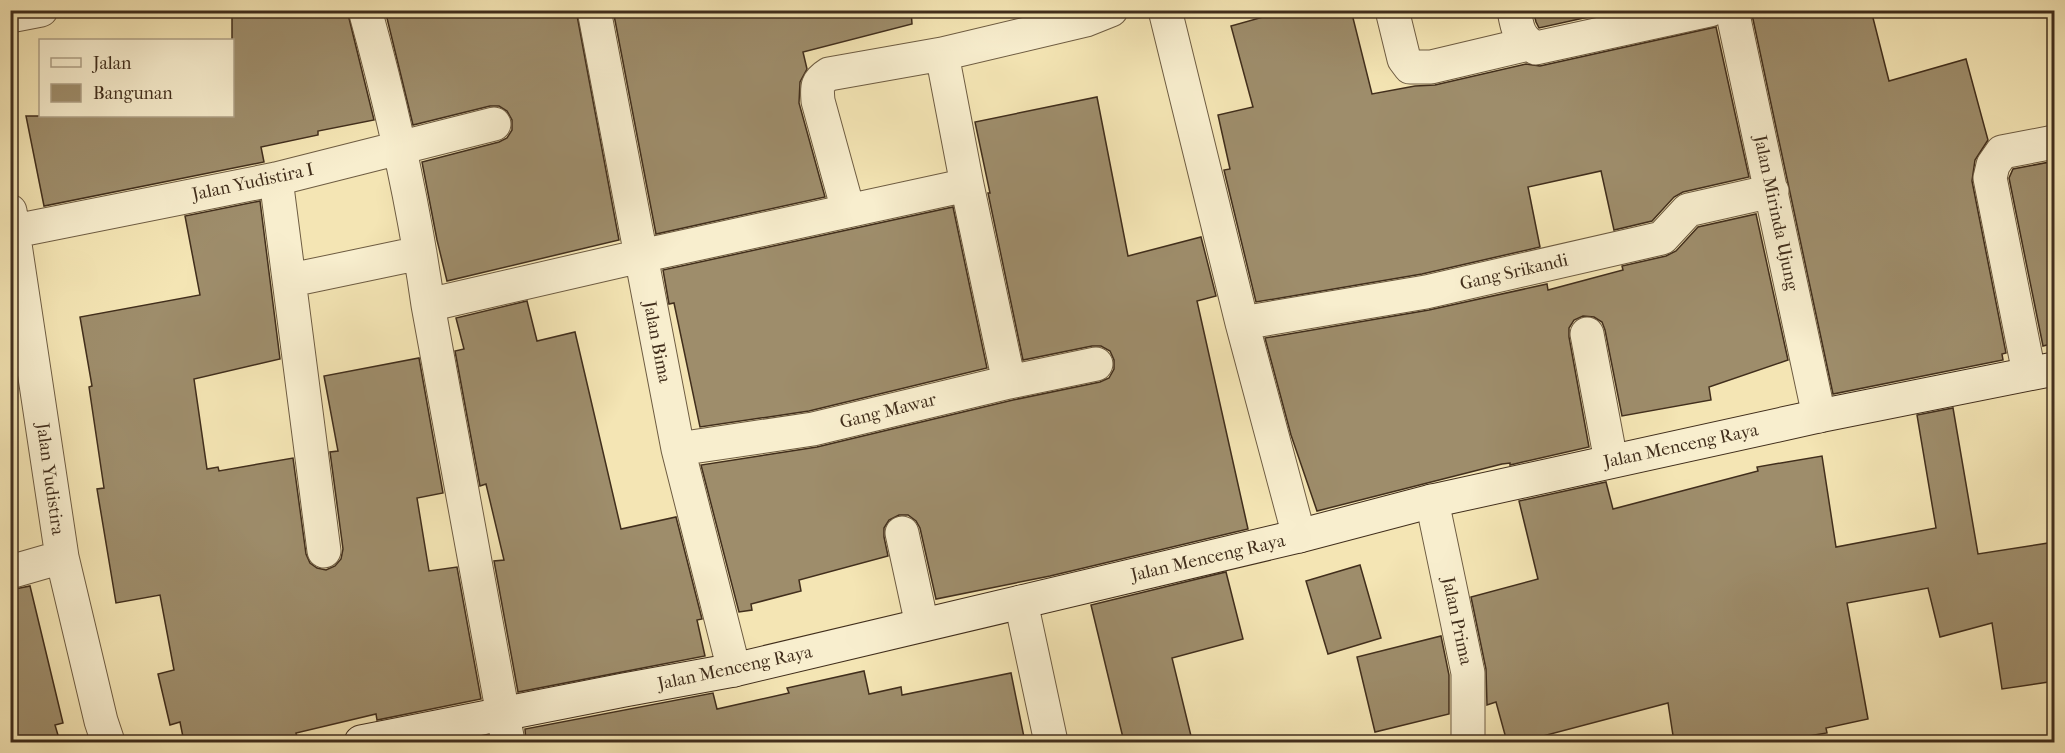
<svg xmlns="http://www.w3.org/2000/svg" width="2065" height="753" font-family="'IM FELL French Canon',serif">
	<style>
		.building { fill: #9e8d6b; stroke: #412e1c; stroke-width: 1.5 }
		.lines { fill: none; stroke-linecap: round; stroke-linejoin: round }
		.street-casing { stroke: #6e5c42; stroke-width: 35 }
		.secondary-casing { stroke: #412e1c; stroke-width: 35 }
		.street { stroke: #f8eece; stroke-width: 33 }
		.secondary { stroke: #f8eece; stroke-width: 33 }
		.labels { text-anchor: middle; dominant-baseline: central; stroke-width: 6; stroke-linejoin: round; paint-order: stroke }
		.street-label { font-size: 18px; fill: #412e1c; stroke: #f8eece }
	</style>
	<rect width="100%" height="100%" fill="#f4e5b4"/>
	<filter id="stains"><feTurbulence type="fractalNoise" baseFrequency=".00333" numOctaves="4"/><feColorMatrix values="0 0 0 0 .2 0 0 0 0 .09 0 0 0 0 .02 0 0 0 .5 -.17"/></filter>
	<radialGradient id="worn" r=".72"><stop offset=".6" stop-color="#630" stop-opacity="0"/><stop offset="1" stop-color="#630" stop-opacity=".3"/></radialGradient>
	<path class="building" d="M 232,10 L 347,10 L 374,120 L 318,131 L 318,135 L 261,147 L 264,162 L 44,206 L 26,116 L 232,116 Z
		M 385,10 L 576,10 L 619,240 L 447,281 L 437,240 L 422,162 L 499,142 L 507,138 L 512,130 L 512,120 L 507,111 L 499,106 L 490,106 L 413,125 Z
		M 613,10 L 911,10 L 912,24 L 803,52 L 807,69 L 800,82 L 799,103 L 825,197 L 656,234 Z
		M 1288,10 L 1351,10 L 1372,94 L 1415,86 L 1435,85 L 1526,64 L 1540,66 L 1716,27 L 1749,177 L 1683,192 L 1674,197 L 1652,221 L 1614,230 L 1601,171 L 1528,187 L 1540,247 L 1422,274 L 1256,302 L 1224,170 L 1230,169 L 1218,115 L 1253,107 L 1231,26 Z
		M 1533,10 L 1620,10 L 1539,28 L 1536,22 Z
		M 1751,10 L 1871,10 L 1889,81 L 1966,59 L 1988,140 L 1975,160 L 1972,181 L 2006,353 L 2002,354 L 2003,360 L 1833,394 Z
		M 1097,97 L 1128,256 L 1201,237 L 1216,296 L 1197,301 L 1248,529 L 1050,576 L 936,599 L 920,528 L 916,521 L 908,515 L 899,515 L 889,520 L 884,528 L 884,537 L 888,556 L 799,580 L 801,591 L 751,604 L 752,610 L 739,612 L 701,465 L 817,447 L 1013,400 L 1100,382 L 1109,378 L 1114,369 L 1114,360 L 1110,351 L 1101,346 L 1092,346 L 1023,360 L 988,193 L 990,193 L 975,122 Z
		M 2055,161 L 2055,343 L 2043,346 L 2009,178 L 2013,169 Z
		M 260,201 L 280,359 L 194,379 L 207,469 L 218,467 L 219,471 L 293,458 L 306,554 L 310,563 L 317,568 L 326,570 L 335,566 L 341,559 L 343,549 L 330,452 L 338,451 L 324,376 L 419,358 L 443,493 L 417,498 L 429,571 L 457,567 L 481,699 L 377,720 L 376,714 L 296,733 L 297,737 L 268,742 L 184,742 L 180,722 L 170,725 L 158,674 L 174,670 L 160,595 L 116,603 L 97,489 L 104,488 L 89,387 L 92,386 L 80,317 L 200,295 L 185,216 Z
		M 953,207 L 987,368 L 809,411 L 700,427 L 674,303 L 669,304 L 663,270 Z
		M 1756,214 L 1788,360 L 1709,387 L 1711,400 L 1622,416 L 1605,330 L 1602,322 L 1594,317 L 1583,316 L 1574,320 L 1569,328 L 1569,337 L 1589,447 L 1510,465 L 1510,463 L 1502,464 L 1317,511 L 1291,435 L 1265,338 L 1429,310 L 1547,284 L 1548,290 L 1623,270 L 1622,266 L 1666,256 L 1676,251 L 1698,227 Z
		M 527,301 L 537,341 L 575,332 L 621,529 L 676,517 L 702,619 L 697,620 L 705,656 L 518,692 L 494,561 L 504,560 L 486,484 L 480,486 L 455,351 L 464,349 L 456,318 Z
		M 1953,408 L 1978,554 L 2055,542 L 2055,681 L 2002,689 L 1992,623 L 1940,637 L 1928,588 L 1847,603 L 1868,719 L 1826,728 L 1827,733 L 1771,742 L 1674,742 L 1668,703 L 1520,742 L 1507,742 L 1496,702 L 1487,705 L 1486,669 L 1471,597 L 1538,579 L 1519,501 L 1606,482 L 1613,509 L 1758,471 L 1757,467 L 1822,456 L 1836,547 L 1936,528 L 1917,415 Z
		M 1360,565 L 1381,638 L 1328,654 L 1306,581 Z
		M 1226,572 L 1243,639 L 1172,658 L 1191,736 L 1164,742 L 1124,742 L 1091,605 Z
		M 30,586 L 63,723 L 55,725 L 60,742 L 10,742 L 10,590 Z
		M 1441,636 L 1449,675 L 1449,714 L 1375,732 L 1357,657 Z
		M 864,671 L 869,694 L 901,687 L 902,695 L 1011,673 L 1025,742 L 526,742 L 525,729 L 713,693 L 717,709 L 789,693 L 787,688 Z"/>
	<g class="lines">
		<defs>
			<path id="street" d="M 365,10 C 392,107 414,206 428,305 L 508,742
				M 594,10 L 678,449 L 734,670
				M 1165,10 L 1242,323 L 1299,536
				M 1392,10 L 1404,59 L 1410,67 L 1431,67 L 1528,44
				M 1514,10 C 1517,28 1519,40 1536,48 L 1710,10
				M 1732,10 L 1819,416
				M 10,16 L 41,10
				M 276,179 L 324,551
				M 967,185 L 1009,382
				M 848,210 L 818,101 C 817,87 816,82 829,74 L 942,54 L 1086,20 L 1111,10
				M 10,211 L 62,557 L 101,721 L 108,742
				M 10,232 L 276,179 L 494,124
				M 291,280 L 420,253
				M 428,305 L 641,256 L 967,185 L 942,54
				M 1242,323 L 1426,292 L 1662,238 L 1688,210 L 1772,191
				M 1587,334 L 1611,461
				M 2029,373 L 1990,178 L 1993,165 L 2002,152 L 2054,142
				M 678,449 L 813,429 L 1009,382 L 1096,364
				M 1432,501 L 1468,673 L 1468,742
				M 902,533 L 922,625
				M 10,572 L 62,557
				M 1021,602 L 1051,742"/>
			<path id="secondary" d="M 361,742 L 624,690 L 734,670 L 1299,536 L 1432,501 L 1819,416 L 2054,369"/>
		</defs>
		<use href="#street" class="street-casing"/>
		<use href="#secondary" class="secondary-casing"/>
		<use href="#street" class="street"/>
		<use href="#secondary" class="secondary"/>
	</g>
	<g class="labels">
		<g class="street-label">
			<text transform="translate(253 182) rotate(-12)">Jalan Yudistira I</text>
			<text transform="translate(1776 213) rotate(78)">Jalan Mirinda Ujung</text>
			<text transform="translate(1514 272) rotate(-13)">Gang Srikandi</text>
			<text transform="translate(657 342) rotate(79)">Jalan Bima</text>
			<text transform="translate(888 411) rotate(-14)">Gang Mawar</text>
			<text transform="translate(1681 446) rotate(-12)">Jalan Menceng Raya</text>
			<text transform="translate(50 479) rotate(82)">Jalan Yudistira</text>
			<text transform="translate(1208 558) rotate(-13)">Jalan Menceng Raya</text>
			<text transform="translate(1457 621) rotate(78)">Jalan Prima</text>
			<text transform="translate(735 668) rotate(-12)">Jalan Menceng Raya</text>
		</g>
	</g>
	<rect width="2065" height="753" fill="none" stroke="#f4e5b4" stroke-width="36"/>
	<rect x="12" y="12" width="2041" height="729" fill="none" stroke="#412e1c" stroke-width="3"/>
	<rect x="18" y="18" width="2029" height="717" fill="none" stroke="#412e1c" stroke-width="1.5"/>
	<rect x="39" y="39" width="195" height="78" fill="#f8eece" stroke="#afa187" stroke-width="1.5"/>
	<rect x="51" y="58" width="30" height="9" fill="#f8eece" stroke="#afa187" stroke-width="1.5"/>
	<text x="93" y="69" font-size="18" fill="#412e1c">Jalan</text>
	<rect x="51" y="84" width="30" height="18" fill="#9e8d6b" stroke="#afa187" stroke-width="1.5"/>
	<text x="93" y="99" font-size="18" fill="#412e1c">Bangunan</text>
	<rect width="100%" height="100%" filter="url(#stains)"/>
	<rect width="100%" height="100%" fill="url(#worn)"/>
</svg>
